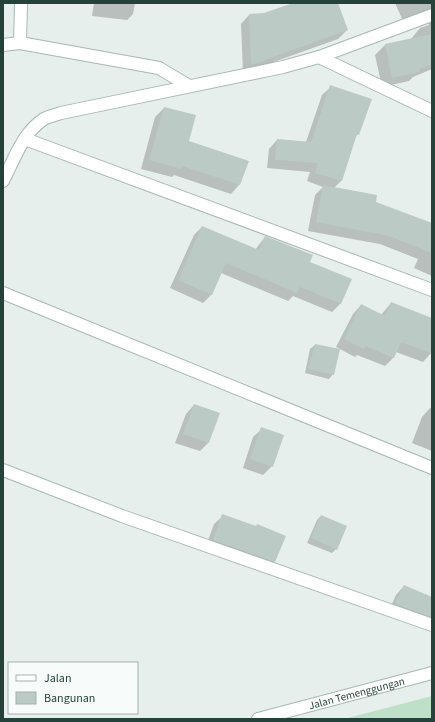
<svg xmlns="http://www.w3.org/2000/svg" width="435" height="722" font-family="'Source Sans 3',sans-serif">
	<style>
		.green { fill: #bfe0c8 }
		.shadow { fill: #0003 }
		.building { fill: #bbcac4 }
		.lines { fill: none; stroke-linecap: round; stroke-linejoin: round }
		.street-casing { stroke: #a8b8b2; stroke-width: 14 }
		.street { stroke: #fff; stroke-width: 12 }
		.labels { text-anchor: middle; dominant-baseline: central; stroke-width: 3; stroke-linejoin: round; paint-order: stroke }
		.street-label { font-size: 11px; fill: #24423a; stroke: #f7fbf9 }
	</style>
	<rect width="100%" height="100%" fill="#e6efeb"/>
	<path class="green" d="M 432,696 L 432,719 L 344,719 Z"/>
	<path class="shadow" d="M 94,3 L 135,3 L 133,14 L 127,20 L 92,16 Z
		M 296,3 L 337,3 L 347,30 L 338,39 L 243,73 L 241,24 L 249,15 L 265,14 Z
		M 395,3 L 432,3 L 432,69 L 413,77 L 409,81 L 382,87 L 375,55 L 385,45 L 411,39 L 420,28 L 429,25 L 427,19 L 404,23 Z
		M 331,87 L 358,134 L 354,138 L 341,181 L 334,188 L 432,224 L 432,276 L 414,268 L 418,259 L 380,244 L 308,231 L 315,195 L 323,187 L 307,181 L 310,172 L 267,168 L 269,149 L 277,140 L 306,142 L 322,95 Z
		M 164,108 L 188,142 L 247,162 L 239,185 L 231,194 L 174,175 L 172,177 L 141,169 L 155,117 Z
		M 202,227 L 255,250 L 265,237 L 309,262 L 341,303 L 332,312 L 293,296 L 288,301 L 221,273 L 212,294 L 203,303 L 170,288 L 194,235 Z
		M 391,303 L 432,319 L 432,352 L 423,362 L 396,352 L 394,357 L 385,366 L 357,355 L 355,357 L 336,347 L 353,314 L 361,305 L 381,315 Z
		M 315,345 L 333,374 L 329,379 L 305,373 L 310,349 Z
		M 194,405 L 208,443 L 200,451 L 175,443 L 186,414 Z
		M 430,408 L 432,409 L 432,451 L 412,443 L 422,417 Z
		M 262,429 L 272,466 L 263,475 L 243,468 L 253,437 Z
		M 223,516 L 275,561 L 266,570 L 205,549 L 214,524 Z
		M 321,516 L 336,549 L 332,553 L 307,543 L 317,520 Z
		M 404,586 L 432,598 L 432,623 L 388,613 L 396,595 Z"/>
	<path class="building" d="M 293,3 L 338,3 L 348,30 L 251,65 L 249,14 L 264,13 Z
		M 432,34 L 432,64 L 419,69 L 420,72 L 392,78 L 385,44 Z
		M 330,85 L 372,99 L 359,135 L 357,134 L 342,181 L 315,173 L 318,163 L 275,160 L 277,139 L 311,142 Z
		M 164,107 L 196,115 L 189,141 L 249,161 L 240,185 L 182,166 L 181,169 L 149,160 Z
		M 323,185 L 377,195 L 376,202 L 432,223 L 432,253 L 389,236 L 316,222 Z
		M 202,226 L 259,250 L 265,236 L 313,255 L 310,262 L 352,279 L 341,304 L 300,287 L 297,293 L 226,263 L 212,295 L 178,280 Z
		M 391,302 L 432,318 L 432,354 L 401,342 L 394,358 L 366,346 L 364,349 L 344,339 L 361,304 L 385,316 Z
		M 315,344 L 340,349 L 334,375 L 308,369 Z
		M 194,404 L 220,413 L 209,443 L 183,434 Z
		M 261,427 L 284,435 L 273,467 L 250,459 Z
		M 222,514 L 256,526 L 257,524 L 286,536 L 275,562 L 213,540 Z
		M 321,515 L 347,526 L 337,550 L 311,538 Z
		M 404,585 L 432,597 L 432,617 L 395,604 Z"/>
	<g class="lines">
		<defs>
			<g id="street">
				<path d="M 20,43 L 21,3"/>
				<path d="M 3,45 L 20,43 L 159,68 L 189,86"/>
				<path d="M 319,57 L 432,111"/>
				<path d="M 25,139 L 432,290"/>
				<path d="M 3,181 C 14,160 23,132 44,119 C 49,116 56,115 61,113 L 283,67 L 319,57 L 432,15"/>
				<path d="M 3,293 L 432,468"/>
				<path d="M 3,470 L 122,516 L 432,625"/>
				<path id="s1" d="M 258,719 L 432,673"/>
			</g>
		</defs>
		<use href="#street" class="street-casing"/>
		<use href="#street" class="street"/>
	</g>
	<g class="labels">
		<g class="street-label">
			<text stroke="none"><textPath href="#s1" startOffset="102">Jalan Temenggungan</textPath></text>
		</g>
	</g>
	<rect width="435" height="722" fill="none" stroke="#24423a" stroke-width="8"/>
	<rect x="8" y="662" width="130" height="52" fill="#f7fbf9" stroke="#a3b1ad"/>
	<rect x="16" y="675" width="20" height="6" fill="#ffffff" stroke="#a3b1ad"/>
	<text x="44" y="682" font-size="12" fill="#24423a">Jalan</text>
	<rect x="16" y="692" width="20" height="12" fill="#bbcac4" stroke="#a3b1ad"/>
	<text x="44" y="702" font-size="12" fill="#24423a">Bangunan</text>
</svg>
